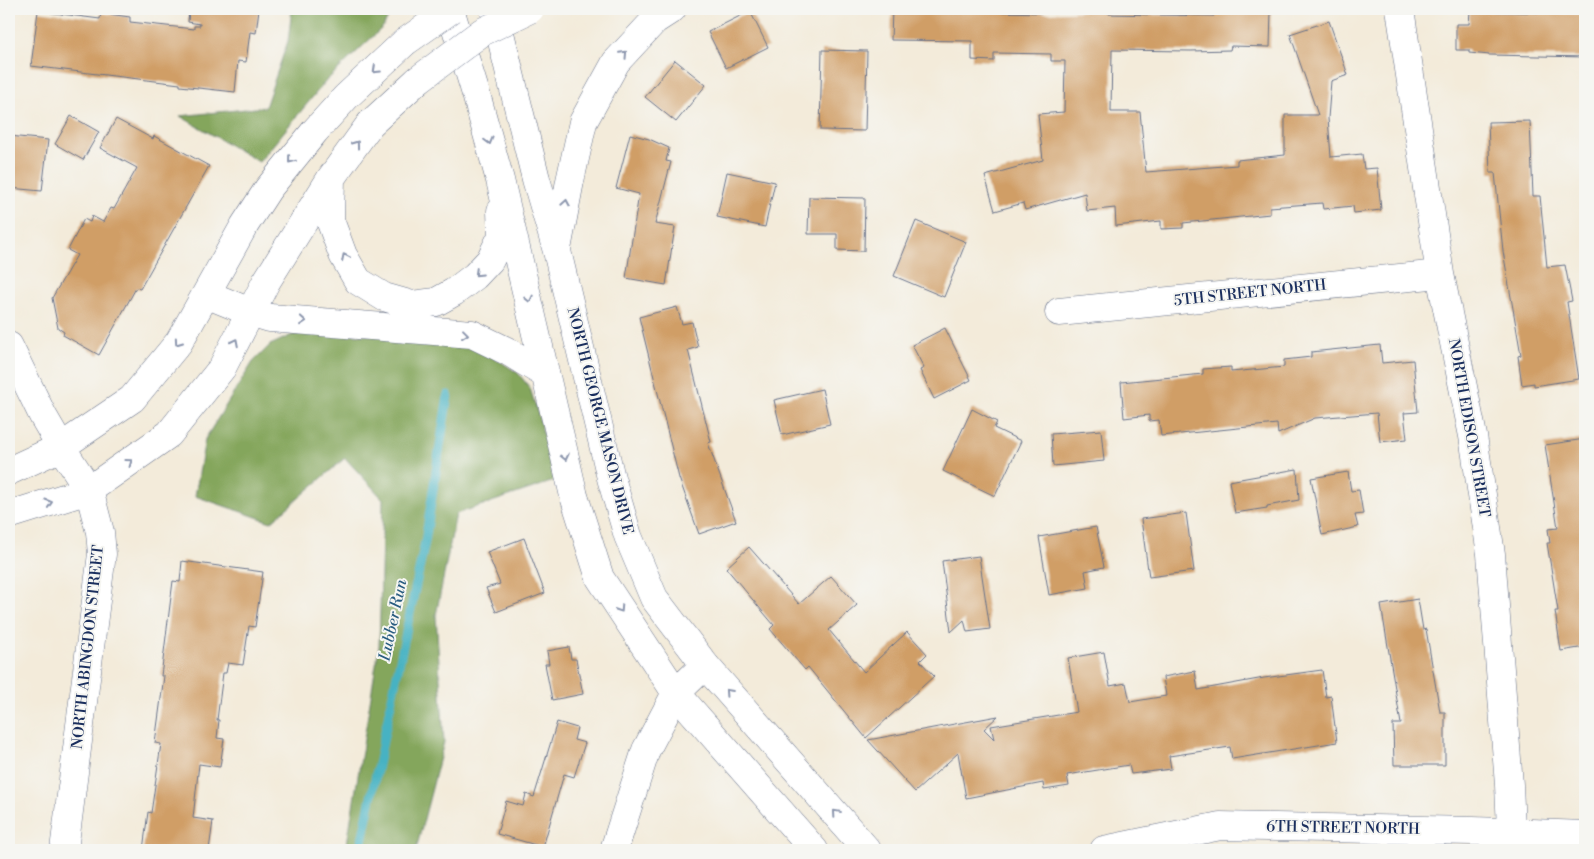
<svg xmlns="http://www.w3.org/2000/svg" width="1594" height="859" font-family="'Libre Bodoni',serif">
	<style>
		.forest { fill: #84a65b; stroke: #506a5c }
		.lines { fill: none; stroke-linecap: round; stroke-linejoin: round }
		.stream { stroke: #46b2c3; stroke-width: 9 }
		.building { fill: #d09e66 }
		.minor-casing { stroke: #677189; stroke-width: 29 }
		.secondary-casing { stroke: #677189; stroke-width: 29 }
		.minor { stroke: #fff; stroke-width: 28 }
		.secondary { stroke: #fff; stroke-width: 28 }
		.secondary-bridge-casing { stroke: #677189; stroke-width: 29; stroke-linecap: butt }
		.secondary-bridge { stroke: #fff; stroke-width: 28 }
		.oneway { stroke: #8d97ae }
		.labels { text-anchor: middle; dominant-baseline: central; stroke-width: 4; stroke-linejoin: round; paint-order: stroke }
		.street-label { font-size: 15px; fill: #1b2f5e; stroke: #f6f6f2 }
		.water-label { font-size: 16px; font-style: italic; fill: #2a5d81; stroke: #f6f6f2 }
	</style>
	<rect width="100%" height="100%" fill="#f6f6f2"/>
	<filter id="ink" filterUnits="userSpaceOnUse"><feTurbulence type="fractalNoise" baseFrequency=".02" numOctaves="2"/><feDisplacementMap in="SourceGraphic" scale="10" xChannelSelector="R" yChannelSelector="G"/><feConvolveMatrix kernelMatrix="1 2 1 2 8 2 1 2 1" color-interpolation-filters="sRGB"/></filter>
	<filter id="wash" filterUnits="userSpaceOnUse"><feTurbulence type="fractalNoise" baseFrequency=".0096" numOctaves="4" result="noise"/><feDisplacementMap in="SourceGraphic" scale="20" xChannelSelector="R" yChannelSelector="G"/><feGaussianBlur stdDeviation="1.12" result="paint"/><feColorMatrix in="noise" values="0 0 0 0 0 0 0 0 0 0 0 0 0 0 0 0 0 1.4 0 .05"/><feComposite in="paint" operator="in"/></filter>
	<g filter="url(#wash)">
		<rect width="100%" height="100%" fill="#f3ebda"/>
		<path class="forest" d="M 292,9 L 393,9 L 383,27 L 326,81 L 259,162 L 180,116 L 265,107 L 288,41 Z
			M 317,332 L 469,341 L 518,373 L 530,388 L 539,417 L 554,481 L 456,514 L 436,615 L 444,742 L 416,850 L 346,850 L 379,646 L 383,499 L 345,458 L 271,522 L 195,496 L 205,439 L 253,362 L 270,345 L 292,335 Z"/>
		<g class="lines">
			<path class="stream" d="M 360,850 L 425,542 L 448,395"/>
		</g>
		<g id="blocks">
			<path class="building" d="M 189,9 L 259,9 L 256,33 L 250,32 L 246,62 L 238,61 L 235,92 L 180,86 L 180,84 L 31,66 L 38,11 L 100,19 L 101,13 L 130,17 L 130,22 L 194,29 L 194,26 L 200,26 L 200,24 L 188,22 Z
				M 892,9 L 949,9 L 949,11 L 1047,13 L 1106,10 L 1109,14 L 1214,16 L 1214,9 L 1271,11 L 1270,47 L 1231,46 L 1230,50 L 1191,51 L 1112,50 L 1111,112 L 1140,112 L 1146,172 L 1237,165 L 1237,160 L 1285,155 L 1285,115 L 1318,115 L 1290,34 L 1329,21 L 1348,75 L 1331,81 L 1328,118 L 1331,157 L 1362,154 L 1364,169 L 1377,168 L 1381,210 L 1354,213 L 1353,206 L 1323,209 L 1322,203 L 1270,207 L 1270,214 L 1183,223 L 1183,228 L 1161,229 L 1161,221 L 1116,226 L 1115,208 L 1087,211 L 1085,193 L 1025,210 L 1023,203 L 995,211 L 985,176 L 1043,160 L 1038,114 L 1064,112 L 1065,61 L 1051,61 L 1051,54 L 994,53 L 994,61 L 972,60 L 972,41 L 891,40 Z
				M 750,11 L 768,47 L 726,68 L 708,32 Z
				M 1470,11 L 1585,14 L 1585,57 L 1490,55 L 1469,53 L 1469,50 L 1456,50 L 1456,24 L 1469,24 Z
				M 822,50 L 867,51 L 865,131 L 820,130 Z
				M 675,60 L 706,85 L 676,122 L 645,97 Z
				M 71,116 L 99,132 L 83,160 L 55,144 Z
				M 116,119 L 153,139 L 154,136 L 209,166 L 140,289 L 136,288 L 99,355 L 63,335 L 64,332 L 58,328 L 52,298 L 77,255 L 68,250 L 84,219 L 90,222 L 92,216 L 103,222 L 111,208 L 114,209 L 137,168 L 100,148 Z
				M 1530,121 L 1533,196 L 1540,196 L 1547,267 L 1565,265 L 1572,301 L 1567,302 L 1579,379 L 1534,386 L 1534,383 L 1522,385 L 1518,356 L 1521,355 L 1503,251 L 1495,173 L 1490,173 L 1488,122 Z
				M 630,134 L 649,139 L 669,148 L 666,161 L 671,162 L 655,224 L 675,227 L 666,285 L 626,278 L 639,194 L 616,188 Z
				M 9,136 L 48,140 L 42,191 L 9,188 Z
				M 727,172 L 775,182 L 765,227 L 717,217 Z
				M 809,197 L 865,198 L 864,251 L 837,250 L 837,234 L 808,234 Z
				M 916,221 L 966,242 L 944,297 L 894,276 Z
				M 677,307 L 682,324 L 692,322 L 698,347 L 688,350 L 711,442 L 708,443 L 736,521 L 699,534 L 679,478 L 639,317 Z
				M 945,328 L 971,380 L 934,399 L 920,370 L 924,368 L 912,345 Z
				M 1380,345 L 1382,363 L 1413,360 L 1418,412 L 1404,413 L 1407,439 L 1380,442 L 1377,413 L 1315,418 L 1278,434 L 1277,424 L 1161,436 L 1159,420 L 1149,421 L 1149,415 L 1124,418 L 1121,382 L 1203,374 L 1203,369 L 1231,367 L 1231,372 L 1284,367 L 1284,360 L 1311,357 L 1311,352 Z
				M 822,389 L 830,424 L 782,435 L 774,400 Z
				M 972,409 L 997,422 L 994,428 L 1021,441 L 995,496 L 943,471 Z
				M 1101,430 L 1104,461 L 1053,466 L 1051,434 Z
				M 1585,439 L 1585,647 L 1561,651 L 1555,611 L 1558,611 L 1547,543 L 1550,543 L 1548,529 L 1558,528 L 1545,445 Z
				M 1297,469 L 1299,500 L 1267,506 L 1267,508 L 1235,513 L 1229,481 Z
				M 1348,472 L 1351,491 L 1359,490 L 1363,514 L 1355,515 L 1358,527 L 1322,535 L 1311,478 Z
				M 1186,513 L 1194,571 L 1149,577 L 1141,519 Z
				M 1096,527 L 1104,567 L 1085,571 L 1088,588 L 1049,595 L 1039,537 Z
				M 524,538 L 545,593 L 496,612 L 486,588 L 500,584 L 487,552 Z
				M 749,547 L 799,604 L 831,576 L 857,605 L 829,630 L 864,672 L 907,632 L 927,654 L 920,661 L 934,676 L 866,738 L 808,667 L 805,670 L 770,629 L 774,625 L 726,568 Z
				M 979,556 L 990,629 L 967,632 L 964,620 L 951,632 L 942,561 Z
				M 182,561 L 263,572 L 255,627 L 249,626 L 243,665 L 228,663 L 226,673 L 223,673 L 217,720 L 219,720 L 217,738 L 224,739 L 220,767 L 199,764 L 193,818 L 213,821 L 209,850 L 143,850 L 148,812 L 151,813 L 161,744 L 155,743 L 164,676 L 161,676 L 173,581 L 180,582 Z
				M 1418,599 L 1423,630 L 1426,629 L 1440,712 L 1445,712 L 1445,765 L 1394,765 L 1393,724 L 1401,724 L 1381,605 Z
				M 569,647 L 571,659 L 576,659 L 583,694 L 552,700 L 545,664 L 549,664 L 547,651 Z
				M 1104,652 L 1110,686 L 1126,683 L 1130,702 L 1166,696 L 1163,677 L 1195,671 L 1198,690 L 1264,678 L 1322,670 L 1326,697 L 1331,696 L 1337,742 L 1232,759 L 1230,747 L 1169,756 L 1171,769 L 1131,774 L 1129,765 L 1067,775 L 1069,786 L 1044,790 L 1043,783 L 966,798 L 958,753 L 915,792 L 868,740 L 998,716 L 984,729 L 994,739 L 991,726 L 1077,712 L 1068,658 Z
				M 557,722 L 577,728 L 574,740 L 585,743 L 574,777 L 564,774 L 543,847 L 497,834 L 506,801 L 523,806 L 526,794 L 534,797 Z"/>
		</g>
	</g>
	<g filter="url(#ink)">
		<use href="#blocks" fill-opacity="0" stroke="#677189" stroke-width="1"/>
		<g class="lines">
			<defs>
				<path id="minor" d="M 1400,9 L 1440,274 L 1473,436 L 1491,554 L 1509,785 L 1512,850
					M 1059,312 L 1440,274
					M 9,346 L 43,416 L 61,447 L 89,490 L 100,532 L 102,554 L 64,850
					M 614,850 L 646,750 L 676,693 L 705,665
					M 1104,850 L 1220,826 L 1473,831 L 1585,835"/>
				<path id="secondary" d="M 450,9 L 476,94 L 500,180 L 574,496 L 600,578 L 676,693 L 814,850
					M 494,9 L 536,179 L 557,251 L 611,478 L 628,536 L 654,598 L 705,665 L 867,850
					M 331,178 L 330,220 L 343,255 L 358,281 L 384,297 L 412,305 L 436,302 L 454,292 L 475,276 L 490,260 L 502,236 L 501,211
					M 558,244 L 570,181 L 583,122 L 616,62 L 655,20 L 672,9
					M 206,294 L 250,312 L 270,318 L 472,334 L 509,352 L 545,374
					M 9,471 L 61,447 L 132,399 L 179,342 L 244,226 L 268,189 L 315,131 L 346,97 L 405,42
					M 9,515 L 89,490 L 169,434 L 222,368 L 266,282 L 331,178 L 370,124 L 418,80"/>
			</defs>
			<use href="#minor" class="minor-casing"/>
			<use href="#secondary" class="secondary-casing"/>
			<use href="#minor" class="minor"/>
			<use href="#secondary" class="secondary"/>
			<defs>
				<path id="secondary-bridge" d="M 405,42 L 452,9
					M 418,80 L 482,32 L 530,9"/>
			</defs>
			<use href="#secondary-bridge" class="secondary-bridge-casing"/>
			<use href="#secondary-bridge" class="secondary-bridge"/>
		</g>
		<defs><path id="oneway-chevron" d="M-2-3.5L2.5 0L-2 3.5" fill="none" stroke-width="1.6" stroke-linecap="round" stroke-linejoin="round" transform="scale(1.25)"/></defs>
		<g class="oneway">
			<use href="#oneway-chevron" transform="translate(624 54) rotate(-47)"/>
			<use href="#oneway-chevron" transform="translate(376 70) rotate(137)"/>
			<use href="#oneway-chevron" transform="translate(489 141) rotate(75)"/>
			<use href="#oneway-chevron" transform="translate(356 144) rotate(-54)"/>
			<use href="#oneway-chevron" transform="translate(291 160) rotate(129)"/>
			<use href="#oneway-chevron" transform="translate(566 203) rotate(-80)"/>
			<use href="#oneway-chevron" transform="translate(345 257) rotate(-116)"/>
			<use href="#oneway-chevron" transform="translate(478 273) rotate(136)"/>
			<use href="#oneway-chevron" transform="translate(529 299) rotate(77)"/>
			<use href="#oneway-chevron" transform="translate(303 321) rotate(5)"/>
			<use href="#oneway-chevron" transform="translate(465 334) rotate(7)"/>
			<use href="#oneway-chevron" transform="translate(178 342) rotate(125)"/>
			<use href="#oneway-chevron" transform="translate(235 342) rotate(-63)"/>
			<use href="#oneway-chevron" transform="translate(565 457) rotate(77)"/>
			<use href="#oneway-chevron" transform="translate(129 462) rotate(-36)"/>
			<use href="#oneway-chevron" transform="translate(49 503) rotate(-17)"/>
			<use href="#oneway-chevron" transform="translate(620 609) rotate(57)"/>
			<use href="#oneway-chevron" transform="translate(728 692) rotate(-132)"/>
			<use href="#oneway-chevron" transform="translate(836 813) rotate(-131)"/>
		</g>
	</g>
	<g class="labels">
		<g class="street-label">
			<text transform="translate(1250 293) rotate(-6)">5TH STREET NORTH</text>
			<text transform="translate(600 421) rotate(76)">NORTH GEORGE MASON DRIVE</text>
			<text transform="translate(1469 428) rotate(80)">NORTH EDISON STREET</text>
			<text transform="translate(88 647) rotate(-84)">NORTH ABINGDON STREET</text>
			<text transform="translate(1343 828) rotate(1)">6TH STREET NORTH</text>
		</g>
		<g class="water-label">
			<text transform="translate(393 620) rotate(-78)">Lubber Run</text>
		</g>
	</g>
	<rect width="1594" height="859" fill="none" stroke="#f6f6f2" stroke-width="30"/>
</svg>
